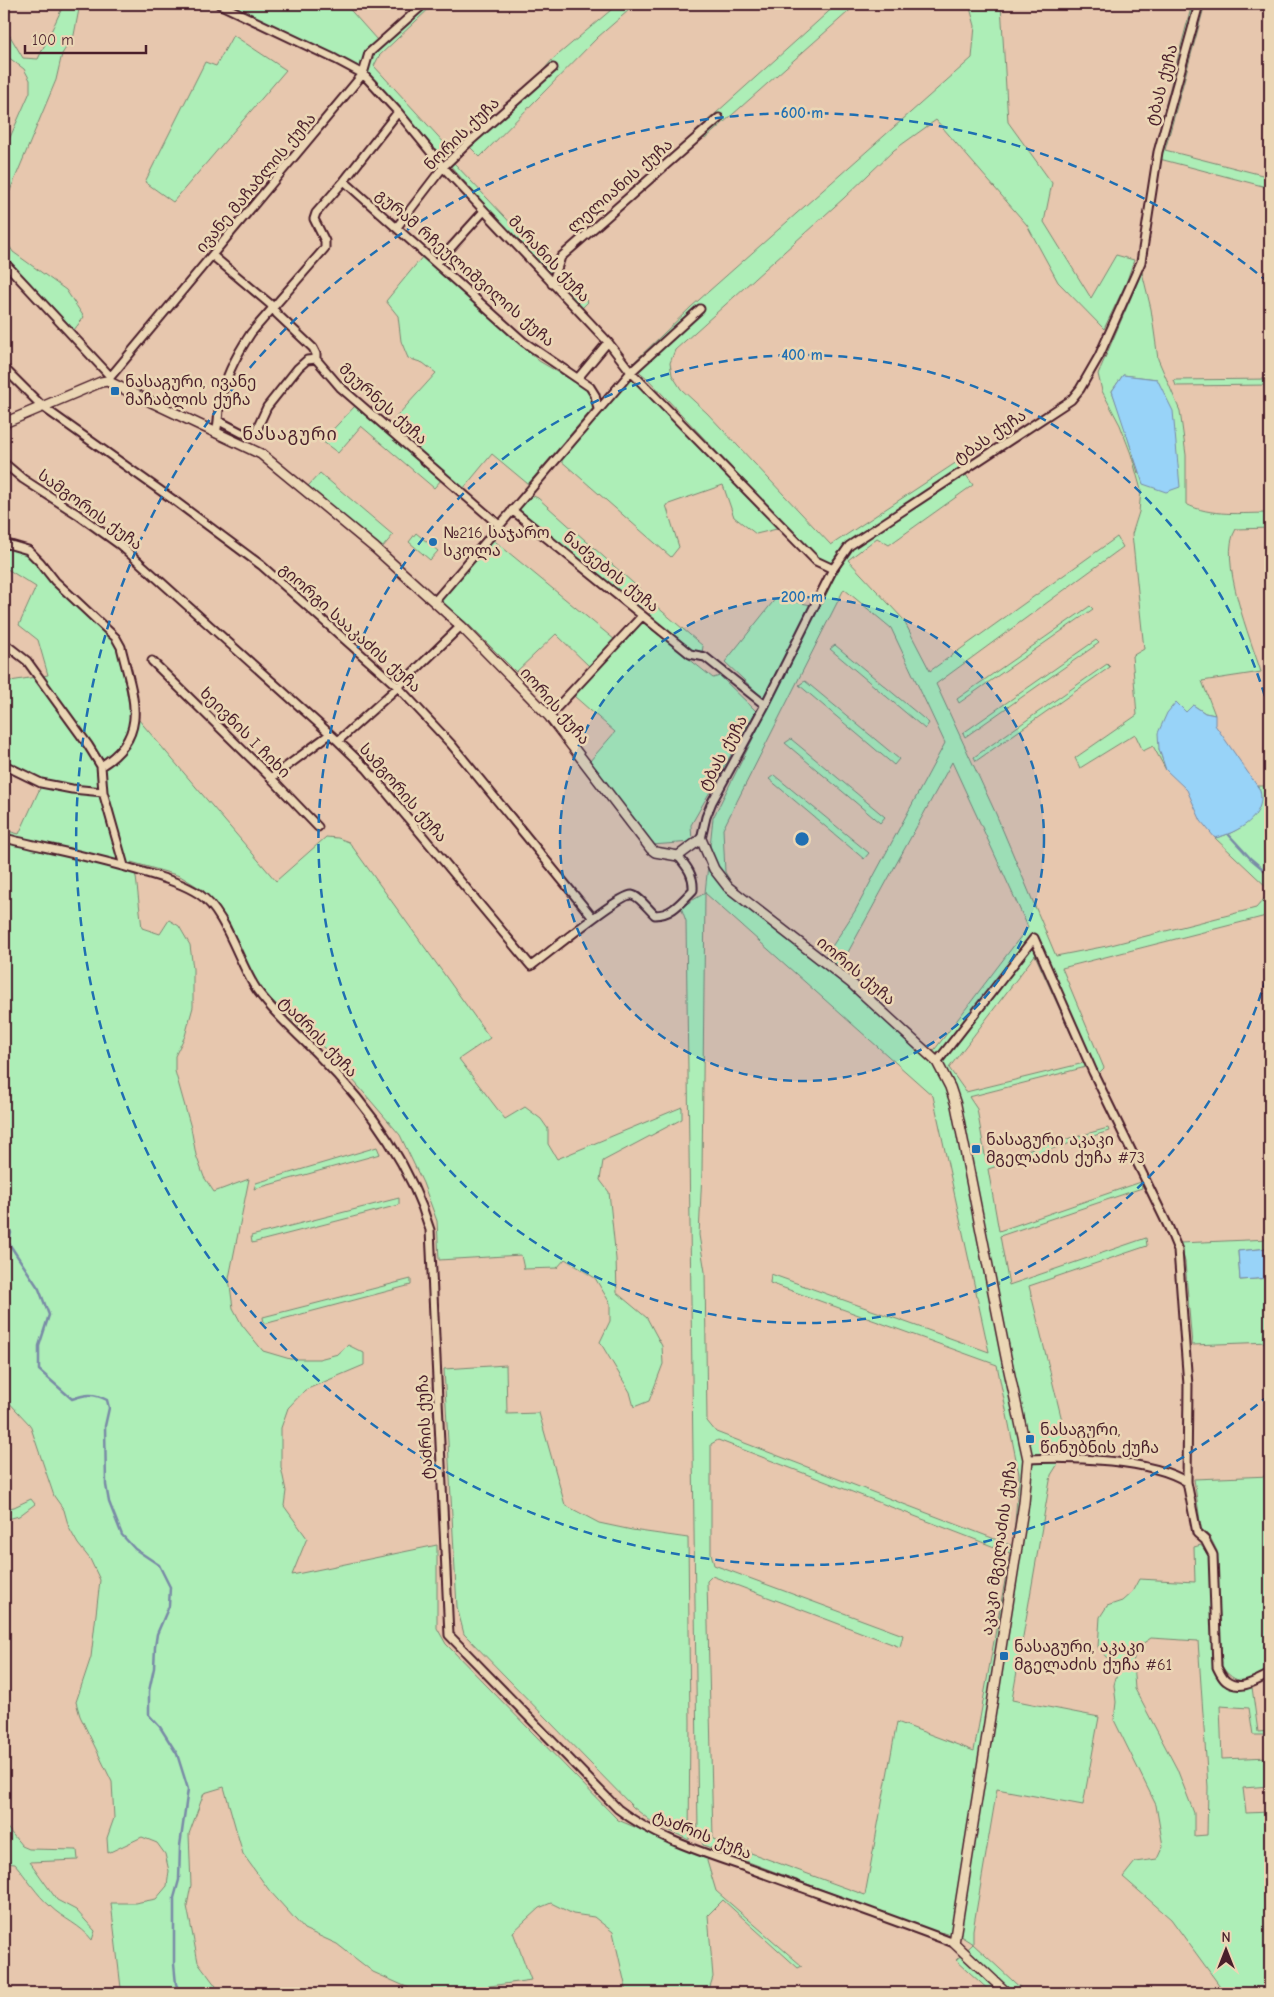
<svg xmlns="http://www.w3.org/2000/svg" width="1274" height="1997" font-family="'Comic Neue','Noto Sans Georgian',sans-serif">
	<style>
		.green { fill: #adeeb7; stroke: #7c8671; fill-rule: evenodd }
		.water { fill: #98d3f8; stroke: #798ba6 }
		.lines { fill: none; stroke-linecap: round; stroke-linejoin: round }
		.stream { stroke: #798ba6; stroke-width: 2.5 }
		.minor-casing { stroke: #4a1f2b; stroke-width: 11 }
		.tertiary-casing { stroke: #4a1f2b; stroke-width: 12 }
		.minor { stroke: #ebd6b5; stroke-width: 7 }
		.tertiary { stroke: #ebd6b5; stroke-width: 9 }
		.ring { fill: none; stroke: #1f6fb2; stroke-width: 2.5; stroke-dasharray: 9 6 }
		.poi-dot { fill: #1f6fb2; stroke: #ebd6b5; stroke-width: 2 }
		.labels { text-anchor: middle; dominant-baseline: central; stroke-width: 5; stroke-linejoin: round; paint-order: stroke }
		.street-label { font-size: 16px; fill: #4a1f2b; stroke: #ebd6b5 }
		.poi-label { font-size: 16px; fill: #4a1f2b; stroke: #ebd6b5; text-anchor: start }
		.neighbourhood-label { font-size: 18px; letter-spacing: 1px; fill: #4a1f2b; stroke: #ebd6b5 }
		.centre { fill: #1f6fb2; stroke: #ebd6b5; stroke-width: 2.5 }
		.ring-label { font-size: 15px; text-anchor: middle; font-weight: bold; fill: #1f6fb2; stroke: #ebd6b5; stroke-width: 5; stroke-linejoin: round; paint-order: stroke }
	</style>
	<rect width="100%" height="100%" fill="#e7c7ae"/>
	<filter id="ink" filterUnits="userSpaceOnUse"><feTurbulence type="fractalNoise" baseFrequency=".02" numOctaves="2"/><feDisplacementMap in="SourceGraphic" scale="10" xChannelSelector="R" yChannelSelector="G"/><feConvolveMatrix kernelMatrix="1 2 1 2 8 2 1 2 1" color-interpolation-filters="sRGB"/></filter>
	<g filter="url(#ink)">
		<path class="green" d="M 64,4 L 80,4 L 74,35 L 62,54 L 56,80 L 4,205 L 4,151 L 30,92 L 30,80 L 24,69 L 4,54 L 4,30 L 10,36 L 23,58 L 38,59 Z
			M 228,4 L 345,4 L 377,40 L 417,4 L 434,4 L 379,56 L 374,66 L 458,158 L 454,163 L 552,267 L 588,302 L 582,308 L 548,275 L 381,88 L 360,68 L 332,53 Z
			M 618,4 L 636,4 L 598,37 L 480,157 L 468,145 L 505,115 L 552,60 Z
			M 837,4 L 857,4 L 705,139 L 695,132 Z
			M 969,4 L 1001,4 L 1008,122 L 1052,183 L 1044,222 L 1091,298 L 1116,255 L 1134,260 L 1126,283 L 1104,329 L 1058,282 L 1027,225 L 936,120 L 894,150 L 844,198 L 675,350 L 670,363 L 672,375 L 681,389 L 707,413 L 831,545 L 957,462 L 973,485 L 889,545 L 877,538 L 848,560 L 903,619 L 930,671 L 1117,537 L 1123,547 L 936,684 L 996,814 L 1056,956 L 1107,946 L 1256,908 L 1270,892 L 1270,915 L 1062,968 L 1104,1068 L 1092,1080 L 1086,1067 L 969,1097 L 977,1109 L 986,1161 L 1108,1128 L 1109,1131 L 988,1169 L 999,1231 L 1141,1182 L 1142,1188 L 1000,1236 L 1009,1285 L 1146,1238 L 1147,1246 L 1029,1286 L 1069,1449 L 1064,1454 L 1051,1475 L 1012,1700 L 1099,1717 L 1083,1805 L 997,1789 L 973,1930 L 973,1944 L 1026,1993 L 992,1993 L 956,1960 L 973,1944 L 962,1937 L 930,1930 L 703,1845 L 698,1831 L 686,921 L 681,907 L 705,893 L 713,818 L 831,583 L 846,558 L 838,552 L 831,563 L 820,561 L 647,378 L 631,365 L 691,307 L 972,58 L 975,26 ZM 844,589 L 891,628 L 945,743 L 855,911 L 820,965 L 741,899 L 725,872 L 723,829 ZM 952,762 L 1028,927 L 932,1053 L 835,976 ZM 705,893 L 933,1096 L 989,1352 L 771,1274 L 770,1283 L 997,1365 L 1019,1474 L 1013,1546 L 716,1432 L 707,1421 L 705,1272 L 699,1235 L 702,1172 ZM 1035,955 L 1084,1063 L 966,1092 L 949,1068 ZM 718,1440 L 1010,1553 L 974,1751 L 897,1722 L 865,1895 L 713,1839 L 707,1581 L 712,1576 L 900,1647 L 903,1635 L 714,1565 L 711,1553 L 711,1444 Z
			M 1192,4 L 1205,4 L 1165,150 L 1270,177 L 1270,188 L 1152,157 Z
			M 233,35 L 286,70 L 173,202 L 145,182 L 205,62 L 216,66 Z
			M 4,237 L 13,252 L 66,290 L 84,317 L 74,330 L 4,255 Z
			M 423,256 L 539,361 L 585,388 L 591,395 L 593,408 L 528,484 L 492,454 L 463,489 L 388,426 L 436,373 L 423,363 L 408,358 L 401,341 L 398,316 L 386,301 Z
			M 1142,272 L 1151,309 L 1158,359 L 1180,411 L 1186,455 L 1186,504 C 1211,517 1242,513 1270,513 L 1270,528 L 1236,529 C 1217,558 1251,640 1261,672 L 1202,681 L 1215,715 L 1205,713 L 1193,705 L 1186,712 L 1176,702 L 1159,749 L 1166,770 L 1153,746 L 1143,751 L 1135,734 L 1080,768 L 1075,758 L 1137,715 L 1132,656 L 1144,649 L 1132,534 L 1139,512 L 1141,490 L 1131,454 L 1120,425 L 1102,391 L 1098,374 ZM 1123,375 L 1157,379 L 1161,389 L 1138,473 L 1123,420 L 1112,391 Z
			M 631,377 L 781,528 L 756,534 L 734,517 L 723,485 L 666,505 L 679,547 L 671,557 L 559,459 Z
			M 1270,379 L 1270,385 L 1176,386 L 1174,380 Z
			M 356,405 L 442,479 L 434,488 L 361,426 L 338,453 L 322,441 Z
			M 320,473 L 393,535 L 382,548 L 308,486 Z
			M 531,495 L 538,498 L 652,600 L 642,610 L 520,511 L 520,507 Z
			M 416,533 L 438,551 L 430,560 L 409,542 Z
			M 491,538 L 615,640 L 590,667 L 556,634 L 516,672 L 469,625 L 440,601 Z
			M 4,547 L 17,549 L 31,556 L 54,583 L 114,641 L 119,650 L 132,721 L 138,719 L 276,881 L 326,837 L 338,838 L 349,842 L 490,1038 L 459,1059 L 505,1119 L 525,1107 L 541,1119 L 548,1129 L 548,1144 L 557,1159 L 682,1107 L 682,1119 L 603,1161 L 600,1180 L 609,1192 L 616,1259 L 617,1293 L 647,1318 L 662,1346 L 663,1364 L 649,1401 L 634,1407 L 630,1392 L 600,1342 L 610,1321 L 610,1303 L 595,1278 L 565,1259 L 557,1268 L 524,1269 L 521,1255 L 439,1260 L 437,1221 L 423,1183 L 400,1135 L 329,1052 L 302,1030 L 261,989 L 251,974 L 230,924 L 203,890 L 180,876 L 131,862 L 136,877 L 142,928 L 160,934 L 169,920 L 179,926 L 190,945 L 193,969 L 193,1007 L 185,1036 L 175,1056 L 175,1071 L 191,1128 L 196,1155 L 204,1177 L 214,1192 L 249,1179 L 229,1278 L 233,1308 L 242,1325 L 263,1351 L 290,1359 L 319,1359 L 338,1354 L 348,1345 L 364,1353 L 364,1365 L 305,1390 L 288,1408 L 281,1428 L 281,1467 L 286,1491 L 284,1506 L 307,1538 L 292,1575 L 437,1545 L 437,1628 L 446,1644 L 618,1820 L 708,1858 L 707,1861 L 716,1891 L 802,1966 L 798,1968 L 723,1900 L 708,1915 L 713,1977 L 708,1993 L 627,1993 L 613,1932 L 594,1917 L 573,1914 L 551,1903 L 539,1908 L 513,1932 L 531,1980 L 443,1993 L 411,1989 L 373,1972 L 337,1944 L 304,1929 L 269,1890 L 243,1854 L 224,1787 L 204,1793 L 189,1834 L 191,1885 L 187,1906 L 198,1962 L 221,1993 L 131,1993 L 121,1988 L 111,1903 L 135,1903 L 156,1899 L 167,1886 L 169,1871 L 165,1854 L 157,1843 L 142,1837 L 108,1853 L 107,1838 L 114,1818 L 112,1782 L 80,1716 L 76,1702 L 91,1657 L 100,1580 L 90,1559 L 78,1544 L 69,1528 L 64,1510 L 54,1496 L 30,1425 L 4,1397 L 4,830 L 19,834 L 41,786 L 4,768 L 4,682 L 48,675 L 38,640 L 19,625 L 36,587 L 4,567 Z
			M 776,598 L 811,605 L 763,698 L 725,662 Z
			M 656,606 L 703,646 L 702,653 L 692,652 L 647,616 Z
			M 1090,606 L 1093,609 L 959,703 L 957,699 Z
			M 640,620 L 713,678 L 720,676 L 756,711 L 691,825 L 692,842 L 652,845 L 589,762 L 615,732 L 574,696 Z
			M 1096,640 L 1099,643 L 965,737 L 963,733 Z
			M 835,645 L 929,723 L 925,729 L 830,649 Z
			M 1107,664 L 1110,667 L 976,761 L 974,757 Z
			M 805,681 L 899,759 L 894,765 L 799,685 Z
			M 791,739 L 885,817 L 880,823 L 785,743 Z
			M 774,775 L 869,853 L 864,859 L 769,779 Z
			M 1257,786 L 1270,786 L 1270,890 L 1215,838 C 1247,830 1250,819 1260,790 Z
			M 377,1147 L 380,1154 L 254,1189 L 256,1183 Z
			M 399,1198 L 399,1205 L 252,1243 L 251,1236 Z
			M 1270,1239 L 1270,1248 L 1238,1251 L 1240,1280 L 1270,1278 L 1270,1342 L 1192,1345 L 1185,1262 L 1180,1243 Z
			M 411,1279 L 411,1285 L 264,1324 L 263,1317 Z
			M 506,1365 L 507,1414 L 539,1413 L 565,1505 L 599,1523 L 632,1530 L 688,1538 L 690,1723 L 689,1840 L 652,1822 L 633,1807 L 464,1634 L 457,1607 L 444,1369 Z
			M 1270,1476 L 1270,1670 C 1248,1678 1240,1690 1222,1667 L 1217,1551 L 1210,1537 L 1201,1528 L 1194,1479 Z
			M 31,1499 L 35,1504 L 19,1516 L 4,1520 L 4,1509 L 14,1507 Z
			M 1201,1545 L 1210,1558 L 1214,1670 C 1224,1688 1232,1691 1252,1687 L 1258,1732 L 1270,1731 L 1270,1735 L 1253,1735 L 1249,1708 L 1220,1706 L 1222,1759 L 1270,1757 L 1270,1786 L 1243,1788 L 1246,1813 L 1270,1812 L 1270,1993 L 1225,1993 L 1171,1919 L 1123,1877 L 1135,1862 L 1157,1859 L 1163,1846 L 1156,1805 L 1114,1720 L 1116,1702 L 1114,1685 L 1117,1674 L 1117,1662 L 1106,1657 L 1098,1647 L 1100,1617 L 1107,1606 L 1122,1601 L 1132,1592 L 1139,1579 L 1195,1582 L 1194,1547 ZM 1151,1638 L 1198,1641 L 1208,1787 L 1207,1835 L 1194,1836 L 1194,1813 L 1177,1769 L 1135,1689 L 1133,1663 L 1136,1648 Z
			M 4,1824 L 22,1846 L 29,1849 L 77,1850 L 78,1860 L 30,1862 L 57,1900 L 76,1910 L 95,1931 L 92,1940 C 81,1925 63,1919 50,1906 C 36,1894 27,1878 15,1864 L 4,1863 L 4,1849 L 9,1842 L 4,1835 Z"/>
		<path class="water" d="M 1123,375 L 1157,379 L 1173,411 L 1180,487 L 1166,492 L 1143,484 L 1112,391 Z
			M 1176,702 L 1186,712 L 1193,705 L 1205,713 L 1215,715 L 1215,725 L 1260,790 C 1267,817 1237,833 1215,838 L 1201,821 L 1187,790 L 1166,770 L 1159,749 L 1158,733 L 1167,713 Z
			M 1270,1248 L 1270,1278 L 1240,1280 L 1238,1251 Z"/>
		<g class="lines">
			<path class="stream" d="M 1229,835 L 1251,859 L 1270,875
				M 4,1214 L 11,1233 L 8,1242 L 39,1289 L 49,1315 L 39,1346 L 39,1370 L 72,1399 C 86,1394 94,1393 107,1400 L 109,1408 L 105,1426 L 106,1485 L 109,1502 L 122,1535 L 135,1549 L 159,1565 L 170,1587 L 169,1606 L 157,1634 L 155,1647 L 154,1668 L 149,1691 L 149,1715 L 160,1727 L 177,1754 L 188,1789 L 180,1846 L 179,1880 L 174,1898 L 174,1964 L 176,1984 L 180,1993"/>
			<defs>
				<path id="minor" d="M 219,4 L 335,59 L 363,74 L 398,112 L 443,167 L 608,342 L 631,372 L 816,561 L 833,569
					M 344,181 L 524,342 L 590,387 L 595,395 L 598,409
					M 397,227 L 443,167 L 467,144 L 553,68
					M 213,256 L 270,304 L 277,314 L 313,348 L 316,354 L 316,359 L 340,387 L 499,525
					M 4,262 L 110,376
					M 437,263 L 484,211
					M 552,284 L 561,257 L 719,118
					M 4,368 L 43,407 L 175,501 L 261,565 L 398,687 L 451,744 L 593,918
					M 578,378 L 608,342
					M 107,381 L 363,74 L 369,53 L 424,4
					M 219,421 L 242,433 L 251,434 L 256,431 L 267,407 L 298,368 L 307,360 L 316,359
					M 216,433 C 219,422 218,412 220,402 C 225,376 237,354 251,333 L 325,248 L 325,241 L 314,219 L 316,213 L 344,181 L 398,112
					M 4,463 L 23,479 L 77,514 L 120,545 L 338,741 L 367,769 L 531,966 C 545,956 621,893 632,895 C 639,896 649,910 655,915 C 672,915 681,902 693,890 C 694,875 687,867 678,856
					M 512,510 L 690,654 L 705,657 L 765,705
					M 4,543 L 28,550 L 40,562 L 55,581 L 116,638 L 121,647 C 132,694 152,735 101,766
					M 435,601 L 631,372 L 700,309
					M 4,643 L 27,661 L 88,745 L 101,766 L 103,792 L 124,866
					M 152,661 L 271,778 L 318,827
					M 549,716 L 642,616
					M 338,741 L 398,687 L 461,626
					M 4,765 L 41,783 L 72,789 L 103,792
					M 271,778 L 330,734
					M 4,838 C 50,849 98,858 143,872 C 163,878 182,883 199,894 C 227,913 238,963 257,990 C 275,1015 298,1034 319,1056 C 368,1105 410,1163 430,1230 L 449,1635 L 618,1809 C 658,1840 709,1854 756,1871 C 822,1895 888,1918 954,1943
					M 701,839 L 706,817 L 712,802 L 765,705 L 833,569 L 849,546 L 1071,400 L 1080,389 L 1099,356 L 1141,262 L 1158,152 L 1199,4
					M 937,1062 L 1034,938 L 1093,1072 L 1169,1228 L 1178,1250 L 1188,1385 L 1187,1482 L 1197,1533 L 1205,1540 L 1213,1555 L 1217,1667 C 1219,1671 1222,1678 1226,1681 C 1240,1692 1257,1680 1270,1674
					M 1028,1459 C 1071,1457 1151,1459 1187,1482"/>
				<path id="tertiary" d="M 4,423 L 101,382 L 107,381 L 261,454 L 375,548 L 461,626 L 549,716 L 651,849 L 655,852 L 678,856 L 701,839 L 714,869 L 728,887 L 851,983 L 937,1062 L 950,1087 L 956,1105 L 1006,1357 L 1028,1459 L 1024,1503 L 954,1943 L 1007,1993"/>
			</defs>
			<use href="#minor" class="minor-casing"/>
			<use href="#tertiary" class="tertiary-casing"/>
			<use href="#minor" class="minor"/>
			<use href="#tertiary" class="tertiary"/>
		</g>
	</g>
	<circle cx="802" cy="839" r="242" fill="#1f6fb2" fill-opacity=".12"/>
	<g class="ring">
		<circle cx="802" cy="839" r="242"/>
		<path d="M1270 964A484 484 0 1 1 1270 714"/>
		<path d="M1269 1395A726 726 0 1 1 1269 283"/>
	</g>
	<g class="poi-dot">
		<rect x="110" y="386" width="10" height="10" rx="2.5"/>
		<circle cx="433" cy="542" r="5"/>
		<rect x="971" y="1144" width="10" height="10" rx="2.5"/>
		<rect x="1025" y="1434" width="10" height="10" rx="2.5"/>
		<rect x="999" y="1651" width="10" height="10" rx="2.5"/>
	</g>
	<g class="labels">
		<g class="street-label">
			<text transform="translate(1162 85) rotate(-75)">ტბას ქუჩა</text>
			<text transform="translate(462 134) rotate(-44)">ნორის ქუჩა</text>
			<text transform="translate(256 183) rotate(-50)">ივანე მაჩაბლის ქუჩა</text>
			<text transform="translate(620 186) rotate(-41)">ლელიანის ქუჩა</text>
			<text transform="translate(549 259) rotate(47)">მარანის ქუჩა</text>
			<text transform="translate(465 268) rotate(41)">გურამ რჩეულიშვილის ქუჩა</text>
			<text transform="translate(383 404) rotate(42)">მეურნეს ქუჩა</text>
			<text transform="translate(990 437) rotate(-34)">ტბას ქუჩა</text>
			<text transform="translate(90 510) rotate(36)">სამგორის ქუჩა</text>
			<text transform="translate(611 572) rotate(39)">ნაძვების ქუჩა</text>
			<text transform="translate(350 628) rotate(42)">გიორგი სააკაძის ქუჩა</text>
			<text transform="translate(555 706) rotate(49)">იორის ქუჩა</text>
			<text transform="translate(245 733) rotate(45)">ხეივნის I ჩიხი</text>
			<text transform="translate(723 753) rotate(-61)">ტბას ქუჩა</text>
			<text transform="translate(403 793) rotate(49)">სამგორის ქუჩა</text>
			<text transform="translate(856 971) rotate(40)">იორის ქუჩა</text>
			<text transform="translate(318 1037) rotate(46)">ტაძრის ქუჩა</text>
			<text transform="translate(425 1427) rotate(-93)">ტაძრის ქუჩა</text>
			<text transform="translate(999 1548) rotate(-82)">აკაკი მგელაძის ქუჩა</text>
			<text transform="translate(702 1835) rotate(22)">ტაძრის ქუჩა</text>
		</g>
		<g class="poi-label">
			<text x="125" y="382">ნასაგური, ივანე<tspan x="125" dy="18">მაჩაბლის ქუჩა</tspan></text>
			<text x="443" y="533">№216 საჯარო<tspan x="443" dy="18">სკოლა</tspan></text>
			<text x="986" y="1140">ნასაგური აკაკი<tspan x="986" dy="18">მგელაძის ქუჩა #73</tspan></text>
			<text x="1040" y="1430">ნასაგური,<tspan x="1040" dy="18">წინუბნის ქუჩა</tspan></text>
			<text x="1014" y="1647">ნასაგური, აკაკი<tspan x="1014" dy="18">მგელაძის ქუჩა #61</tspan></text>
		</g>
		<g class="neighbourhood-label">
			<text x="290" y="434">ნასაგური</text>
		</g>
	</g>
	<circle cx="802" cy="839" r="8" class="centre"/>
	<g class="ring-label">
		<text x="802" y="118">600 m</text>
		<text x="802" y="360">400 m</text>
		<text x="802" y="602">200 m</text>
	</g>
	<rect width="1274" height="1997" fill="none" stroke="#ebd6b5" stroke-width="20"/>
	<rect x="10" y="10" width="1254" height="1977" fill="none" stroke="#4a1f2b" stroke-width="2" filter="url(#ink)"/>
	<g transform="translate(1226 1950)" stroke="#ebd6b5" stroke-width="4" paint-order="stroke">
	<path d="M0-4L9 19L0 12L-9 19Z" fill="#4a1f2b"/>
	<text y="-8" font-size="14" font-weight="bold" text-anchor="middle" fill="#4a1f2b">N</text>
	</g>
	<path d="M25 45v8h121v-8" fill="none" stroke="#4a1f2b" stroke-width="2.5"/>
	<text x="32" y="45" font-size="15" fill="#4a1f2b" stroke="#ebd6b5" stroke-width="4" paint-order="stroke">100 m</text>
</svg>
